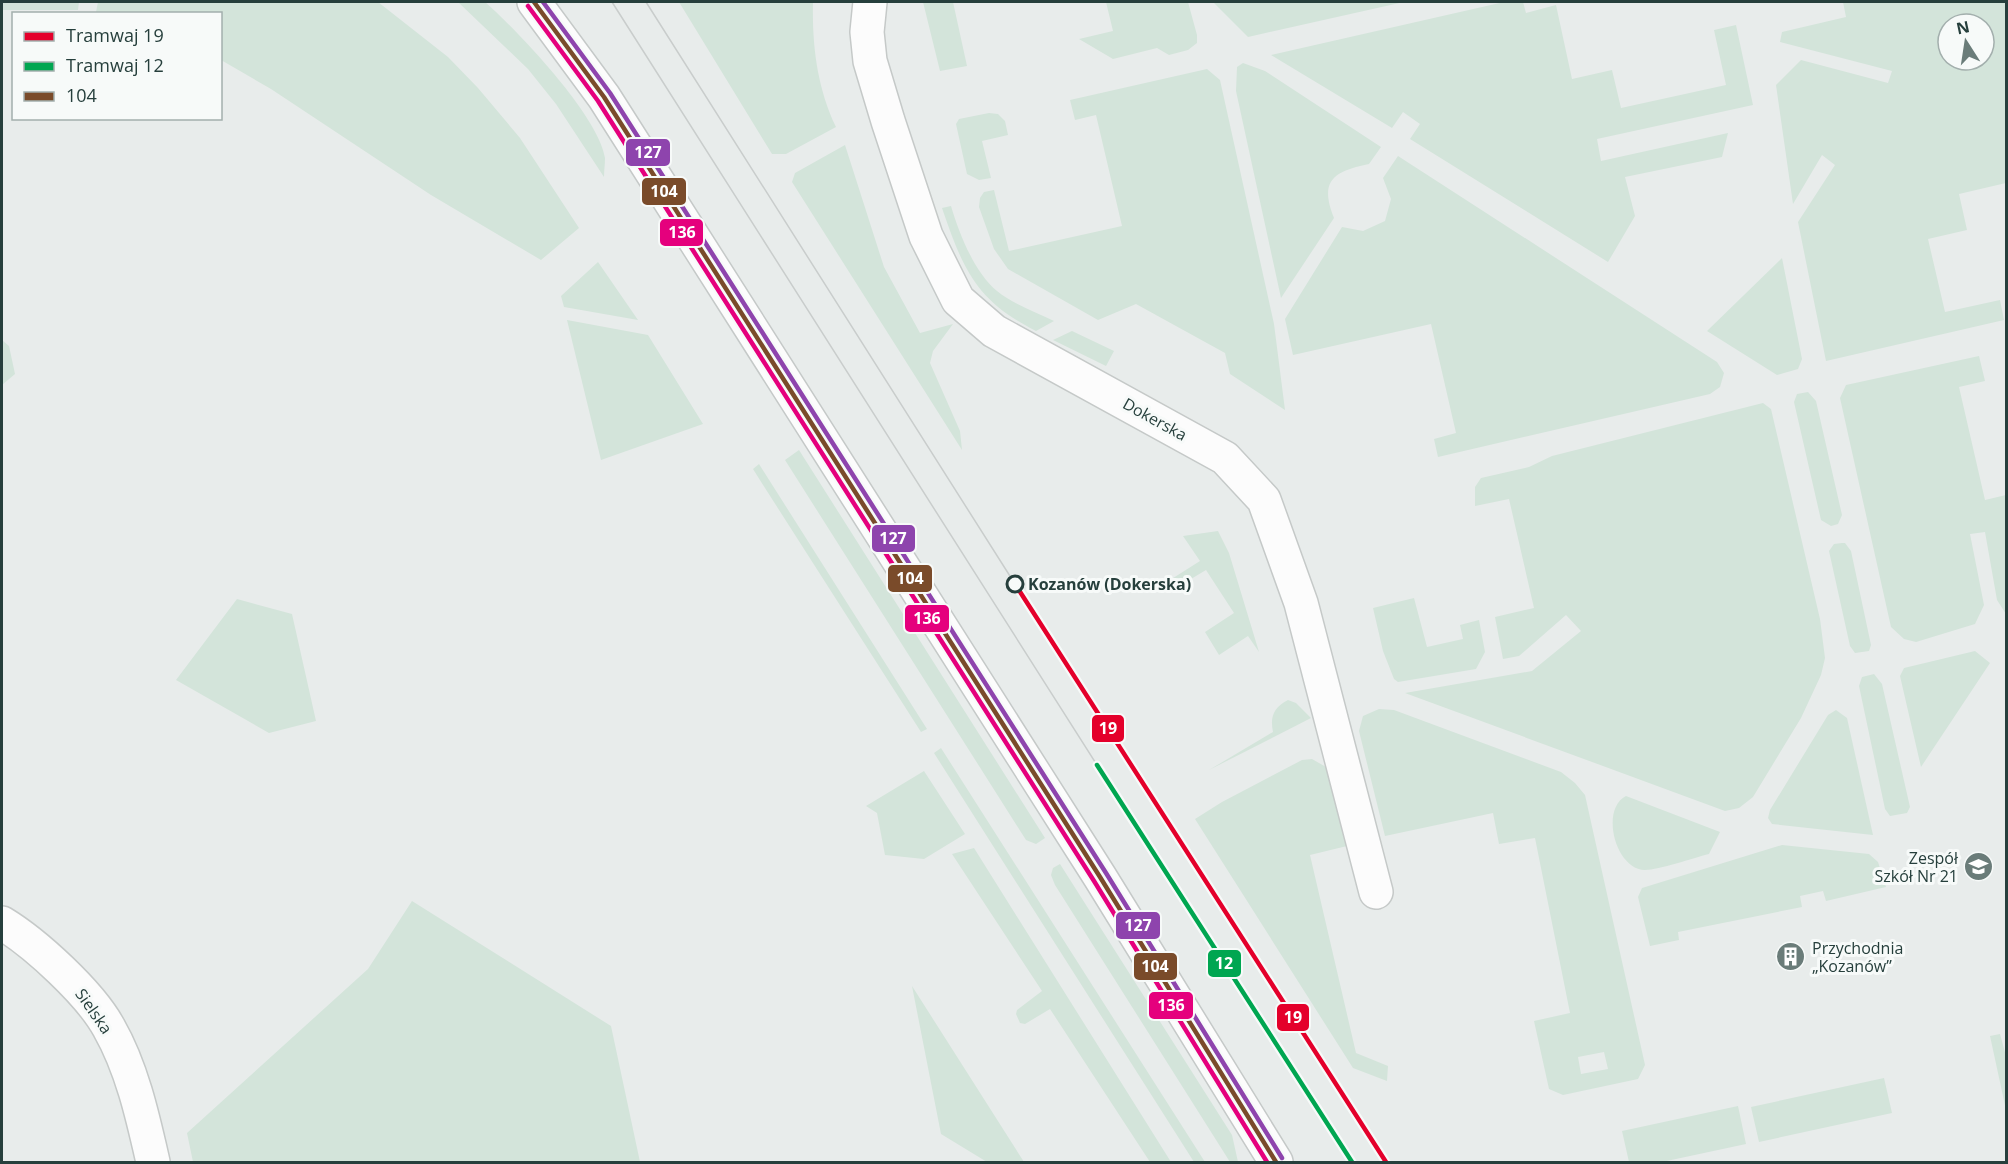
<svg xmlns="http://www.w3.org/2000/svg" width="2008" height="1164" font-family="'Open Sans',sans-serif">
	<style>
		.green { fill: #d3e4da; fill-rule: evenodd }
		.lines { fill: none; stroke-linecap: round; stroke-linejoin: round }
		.minor-casing { stroke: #c5c9c8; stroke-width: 36 }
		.minor { stroke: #fcfcfc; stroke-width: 33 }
		.tram { stroke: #c9cdcc; stroke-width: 1.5 }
		.bus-1-casing { stroke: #f7faf9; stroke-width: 9 }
		.bus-2-casing { stroke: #f7faf9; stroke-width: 9 }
		.bus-3-casing { stroke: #f7faf9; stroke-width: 9 }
		.bus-1 { stroke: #7a4b2a; stroke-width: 4.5 }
		.bus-2 { stroke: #e5007d; stroke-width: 4.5 }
		.bus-3 { stroke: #8e44ad; stroke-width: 4.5 }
		.tram-1-casing { stroke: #f7faf9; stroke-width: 9 }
		.tram-2-casing { stroke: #f7faf9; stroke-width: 9 }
		.tram-1 { stroke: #e4002b; stroke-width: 4.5 }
		.tram-2 { stroke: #00a651; stroke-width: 4.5 }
		.stop-dot { fill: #f7faf9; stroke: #263f3c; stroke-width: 3 }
		.labels { text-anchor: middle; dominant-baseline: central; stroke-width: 6; stroke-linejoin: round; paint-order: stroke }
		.street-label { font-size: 16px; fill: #263f3c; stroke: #f7faf9 }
		.stop-label { font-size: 16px; font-weight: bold; fill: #263f3c; stroke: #f7faf9; text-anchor: start }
		.poi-label { font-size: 16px; fill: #263f3c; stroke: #f7faf9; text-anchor: end }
		.line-badge { stroke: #f7faf9; stroke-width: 2 }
		.badge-label { font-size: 16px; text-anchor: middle; font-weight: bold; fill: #fff }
	</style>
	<rect width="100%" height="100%" fill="#e8eceb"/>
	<path class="green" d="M 2,2 L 79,2 L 78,10 L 2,10 Z
		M 98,2 L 378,2 L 448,57 L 478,88 L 520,138 L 579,228 L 541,260 L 431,195 L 271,89 L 221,60 L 220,14 L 103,13 L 96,12 Z
		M 458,2 L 485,2 C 517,30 599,116 605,158 C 605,164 604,171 604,177 L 556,104 L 528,69 Z
		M 679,2 L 813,2 C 812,45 817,87 836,127 L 786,154 L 772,154 Z
		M 923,2 L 953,2 L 967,66 L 940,71 Z
		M 1106,2 L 1188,2 L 1197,35 L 1197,43 L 1188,50 L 1169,55 L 1157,48 L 1113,59 L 1079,39 L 1113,31 Z
		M 1213,2 L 1404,2 L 1248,37 Z
		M 1504,2 L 1523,2 L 1526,13 L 1556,5 L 1572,79 L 1612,70 L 1621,108 L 1726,85 L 1714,30 L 1736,25 L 1753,105 L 1597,139 L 1601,161 L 1728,133 L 1722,157 L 1625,177 L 1635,216 L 1608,262 L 1410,139 L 1420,124 L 1403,112 L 1392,128 L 1271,55 Z
		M 1843,2 L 2006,2 L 2006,183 L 1959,194 L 1967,230 L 1928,239 L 1945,312 L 2000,300 L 2004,320 L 1826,361 L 1798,222 L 1835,165 L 1822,155 L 1793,204 L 1776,85 L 1801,60 L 1888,83 L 1892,71 L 1780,42 L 1782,32 L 1846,17 ZM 1948,24 L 1984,24 L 1984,60 L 1948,60 Z
		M 1243,63 L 1265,71 L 1381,147 L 1369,164 C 1336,171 1318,179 1334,218 L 1281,298 L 1236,91 L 1237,67 Z
		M 1207,69 L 1220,80 L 1274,324 L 1285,410 L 1230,374 L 1225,353 L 1136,304 L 1098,320 L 1008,269 L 994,249 L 979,207 L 980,198 L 984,192 L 994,190 L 1009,251 L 1122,226 L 1096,115 L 1075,120 L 1070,100 Z
		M 989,113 L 998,114 L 1005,121 L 1008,135 L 982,141 L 991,178 L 979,180 L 967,174 L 956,124 L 959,119 Z
		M 845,145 L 884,267 L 920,333 L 953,324 L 933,351 L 930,363 L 960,431 L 962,450 L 792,182 L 795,173 Z
		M 1398,156 L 1717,362 L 1724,373 L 1720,387 L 1710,394 L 1438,457 L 1434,439 L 1456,433 L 1431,324 L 1293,355 L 1285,319 L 1342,227 L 1363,231 L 1385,221 L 1391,199 L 1383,178 Z
		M 951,206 C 959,233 974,272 997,291 C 1013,304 1036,312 1054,321 L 1036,331 C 976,301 963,269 942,208 Z
		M 1782,258 L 1802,359 L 1798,369 L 1777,375 L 1707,331 Z
		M 598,262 L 638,320 L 564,307 L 561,296 Z
		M 567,320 L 648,335 L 703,424 L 601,460 Z
		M 1072,331 L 1114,351 L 1106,366 L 1053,340 Z
		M 2,340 L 9,346 L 15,374 L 2,385 Z
		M 1979,356 L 1985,381 L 1959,387 L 1985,500 L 2006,495 L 2006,614 L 1997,600 L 1985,532 L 1970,534 L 1984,605 L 1975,624 L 1916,642 L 1904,639 L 1891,627 L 1840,398 L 1846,385 Z
		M 1808,392 L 1816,401 L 1842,515 L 1838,524 L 1831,526 L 1821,520 L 1794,402 L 1797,394 Z
		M 1763,403 L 1771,409 L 1820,619 L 1825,658 L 1821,675 L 1801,718 L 1753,797 L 1739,808 L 1725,811 L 1405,693 L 1532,671 L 1581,631 L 1566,615 L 1519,656 L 1503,659 L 1495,617 L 1534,608 L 1509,499 L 1475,506 L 1475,487 L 1481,478 L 1529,467 L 1552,456 Z
		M 799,450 L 1045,838 L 1036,844 L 1026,840 L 785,460 Z
		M 759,464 L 927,729 L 921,732 L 765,488 L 753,469 Z
		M 1218,531 L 1229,553 L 1259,652 L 1248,636 L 1219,655 L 1205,632 L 1234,613 L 1206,570 L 1176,588 L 1170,580 L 1200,561 L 1183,536 Z
		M 1842,543 L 1845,543 L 1851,551 L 1871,645 L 1869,651 L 1855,653 L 1850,646 L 1829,551 L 1834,544 Z
		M 1414,598 L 1427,647 L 1463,639 L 1460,625 L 1479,620 L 1485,652 L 1476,669 L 1398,682 L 1394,679 L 1383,651 L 1373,608 Z
		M 237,599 L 292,614 L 316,721 L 269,733 L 176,680 Z
		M 1975,651 L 1990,663 L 1921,767 L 1900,676 L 1904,668 Z
		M 1874,674 L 1882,684 L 1910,807 L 1907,813 L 1890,816 L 1885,809 L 1859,686 L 1862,677 Z
		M 1288,700 L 1296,703 L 1311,718 L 1209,770 L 1273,732 C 1270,717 1273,708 1288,700 Z
		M 1379,709 L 1394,710 L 1561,772 L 1575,783 L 1585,795 L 1645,1065 L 1638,1079 L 1563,1095 L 1549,1089 L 1534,1021 L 1570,1013 L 1535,838 L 1499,844 L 1493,813 L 1385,836 L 1359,731 L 1363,716 ZM 1604,1052 L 1608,1069 L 1581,1074 L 1578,1057 Z
		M 1836,710 L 1847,718 L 1873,835 L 1772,824 L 1768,818 L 1770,810 L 1828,715 Z
		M 941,748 L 1205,1162 L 1194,1162 L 934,753 Z
		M 1312,759 L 1326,767 L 1347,846 L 1310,855 L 1356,1053 L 1388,1066 L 1387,1081 L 1353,1068 L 1195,819 L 1222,802 L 1302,760 Z
		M 924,771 L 965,834 L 924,859 L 885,855 L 877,813 L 866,806 Z
		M 1626,796 L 1720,832 L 1709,854 C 1693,858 1659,870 1645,870 C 1615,869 1600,809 1626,796 Z
		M 1782,845 L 1869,854 L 1878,862 L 1886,887 L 1826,901 L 1823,891 L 1800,896 L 1802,907 L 1678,932 L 1679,940 L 1650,946 L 1638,897 L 1642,888 Z
		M 974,848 L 1171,1162 L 1150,1162 L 1050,1009 L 1025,1024 L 1020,1023 L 1016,1014 L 1017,1010 L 1042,991 L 952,854 Z
		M 1060,864 L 1232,1135 L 1238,1162 L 1230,1162 L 1055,885 L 1051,875 L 1053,868 Z
		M 412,901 L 611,1026 L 640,1162 L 193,1162 L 187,1133 L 368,969 Z
		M 912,986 L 1024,1162 L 987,1162 L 941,1134 Z
		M 2000,1034 L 2006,1056 L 2006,1110 L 1990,1036 Z
		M 1884,1078 L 1892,1113 L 1759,1142 L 1751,1107 Z
		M 1738,1106 L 1746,1144 L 1662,1162 L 1629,1162 L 1622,1131 Z"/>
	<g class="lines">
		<defs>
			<path id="minor" d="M 534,2 L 604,97 L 1100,877 L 1276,1162
				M 870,2 L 867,32 L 870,61 L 888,121 L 926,236 L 958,300 L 994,331 L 1225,458 L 1264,500 L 1301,603 L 1376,892
				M 2,923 C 35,943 90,993 109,1028 C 132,1068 143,1118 153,1162"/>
		</defs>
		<use href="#minor" class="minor-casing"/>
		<use href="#minor" class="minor"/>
		<path class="tram" d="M 612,2 L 1097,765
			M 646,2 L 1015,584"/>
		<defs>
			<path id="bus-1" d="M 534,2 L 604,97 L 1100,877 L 1276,1162"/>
			<path id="bus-2" d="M 528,6 L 598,101 L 1094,881 L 1267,1162"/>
			<path id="bus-3" d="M 543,2 L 610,93 L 1106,873 L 1282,1158"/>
		</defs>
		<use href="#bus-1" class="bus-1-casing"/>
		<use href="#bus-2" class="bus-2-casing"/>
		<use href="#bus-3" class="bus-3-casing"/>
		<use href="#bus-1" class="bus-1"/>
		<use href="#bus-2" class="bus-2"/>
		<use href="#bus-3" class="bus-3"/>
		<defs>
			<path id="tram-1" d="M 1015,584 L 1386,1162"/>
			<path id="tram-2" d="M 1097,765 L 1352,1162"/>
		</defs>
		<use href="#tram-1" class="tram-1-casing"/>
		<use href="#tram-2" class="tram-2-casing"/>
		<use href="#tram-1" class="tram-1"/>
		<use href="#tram-2" class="tram-2"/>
	</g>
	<defs>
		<symbol id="school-disc" viewBox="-11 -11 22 22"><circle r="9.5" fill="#6a7c79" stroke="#f7faf9"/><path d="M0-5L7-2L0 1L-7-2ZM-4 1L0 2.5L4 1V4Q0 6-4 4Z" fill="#fff"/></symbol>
		<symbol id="building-disc" viewBox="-11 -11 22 22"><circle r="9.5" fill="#6a7c79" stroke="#f7faf9"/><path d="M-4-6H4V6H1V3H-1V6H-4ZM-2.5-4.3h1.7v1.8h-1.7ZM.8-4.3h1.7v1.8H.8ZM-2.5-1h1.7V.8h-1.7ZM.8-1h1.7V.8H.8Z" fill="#fff"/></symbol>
	</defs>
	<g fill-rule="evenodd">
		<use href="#school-disc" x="1962" y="850" width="33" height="33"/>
		<use href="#building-disc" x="1774" y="940" width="33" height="33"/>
	</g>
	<circle class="stop-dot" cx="1015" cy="584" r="8"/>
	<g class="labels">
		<g class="street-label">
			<text transform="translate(1155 419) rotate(29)">Dokerska</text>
			<text transform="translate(94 1011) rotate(55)">Sielska</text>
		</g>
		<g class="stop-label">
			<text x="1028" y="584">Kozanów (Dokerska)</text>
		</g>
		<g class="poi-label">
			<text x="1958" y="858">Zespół<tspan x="1958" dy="18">Szkół Nr 21</tspan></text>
			<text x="1812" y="948" text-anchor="start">Przychodnia<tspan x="1812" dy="18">„Kozanów”</tspan></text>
		</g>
	</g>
	<g class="line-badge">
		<rect x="625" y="138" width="46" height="29" rx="6" fill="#8e44ad"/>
		<rect x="641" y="177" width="46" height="29" rx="6" fill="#7a4b2a"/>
		<rect x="659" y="218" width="45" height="29" rx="6" fill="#e5007d"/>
		<rect x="871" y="524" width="45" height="29" rx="6" fill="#8e44ad"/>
		<rect x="887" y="564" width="46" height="29" rx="6" fill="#7a4b2a"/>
		<rect x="904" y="604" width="46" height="29" rx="6" fill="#e5007d"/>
		<rect x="1091" y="714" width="34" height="29" rx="6" fill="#e4002b"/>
		<rect x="1115" y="911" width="46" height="29" rx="6" fill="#8e44ad"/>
		<rect x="1207" y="949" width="35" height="29" rx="6" fill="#00a651"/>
		<rect x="1133" y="952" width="45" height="29" rx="6" fill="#7a4b2a"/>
		<rect x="1148" y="991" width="46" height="29" rx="6" fill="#e5007d"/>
		<rect x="1276" y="1003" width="34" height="29" rx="6" fill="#e4002b"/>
	</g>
	<g class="badge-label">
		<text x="648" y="158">127</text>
		<text x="664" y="197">104</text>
		<text x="682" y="238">136</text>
		<text x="893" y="544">127</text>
		<text x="910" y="584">104</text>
		<text x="927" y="624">136</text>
		<text x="1108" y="734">19</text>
		<text x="1138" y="931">127</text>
		<text x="1224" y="969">12</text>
		<text x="1155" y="972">104</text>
		<text x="1171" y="1011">136</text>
		<text x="1293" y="1023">19</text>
	</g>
	<rect width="2008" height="1164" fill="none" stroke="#263f3c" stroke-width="6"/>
	<rect x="12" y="12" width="210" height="108" fill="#f7faf9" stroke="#a3afad" stroke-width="1.5"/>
	<rect x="24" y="32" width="30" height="9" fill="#e4002b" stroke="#a3afad" stroke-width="1.5"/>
	<text x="66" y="42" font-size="18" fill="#263f3c">Tramwaj 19</text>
	<rect x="24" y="62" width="30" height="9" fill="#00a651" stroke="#a3afad" stroke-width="1.5"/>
	<text x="66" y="72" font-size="18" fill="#263f3c">Tramwaj 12</text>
	<rect x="24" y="92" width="30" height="9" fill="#7a4b2a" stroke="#a3afad" stroke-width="1.5"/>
	<text x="66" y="102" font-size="18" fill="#263f3c">104</text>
	<g transform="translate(1966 42) rotate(348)"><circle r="28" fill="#f7faf9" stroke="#a3afad" stroke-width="1.5"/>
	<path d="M0-4.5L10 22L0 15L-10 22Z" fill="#6a7c79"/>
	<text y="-9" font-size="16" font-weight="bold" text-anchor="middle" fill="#263f3c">N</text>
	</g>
</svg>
